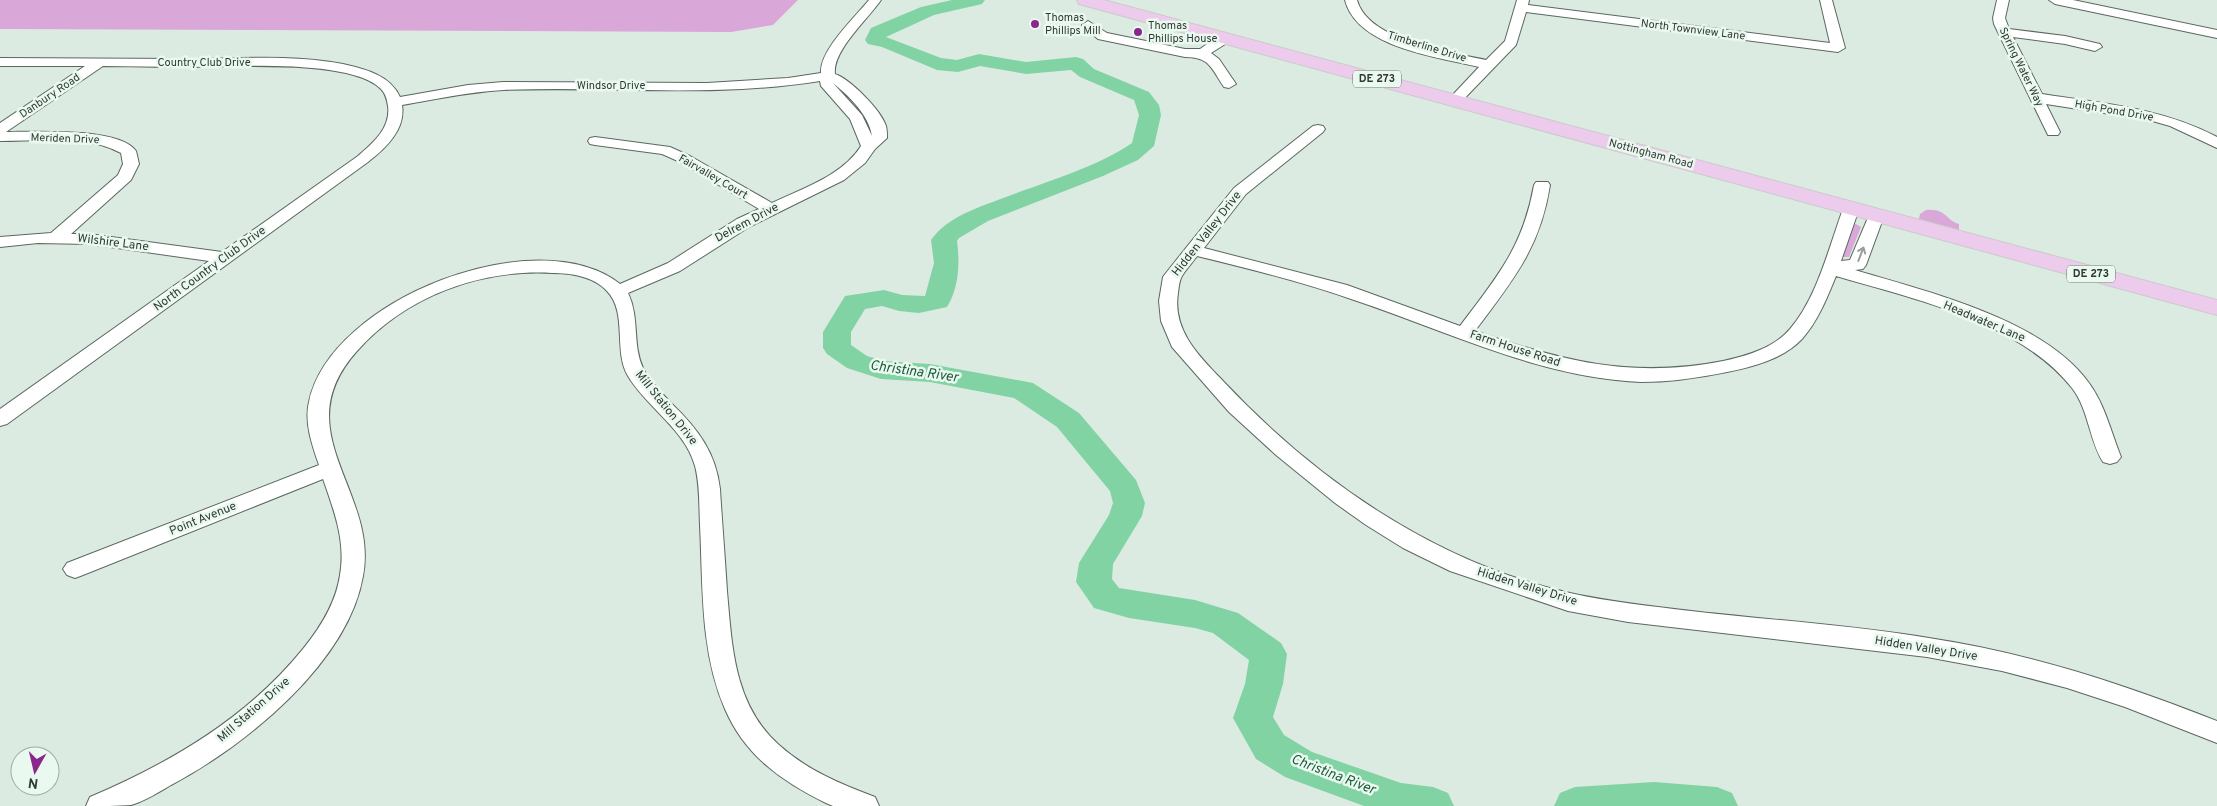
<svg xmlns="http://www.w3.org/2000/svg" width="2217" height="806" font-family="Overpass,sans-serif">
	<style>
		.green { fill: #d9a7d8 }
		.lines { fill: none; stroke-linecap: round; stroke-linejoin: round }
		.river { fill: #82d3a3; fill-rule: evenodd }
		.street-casing { stroke: #5b6860; stroke-width: 2 }
		.primary-casing { stroke: #cacbca; stroke-width: 2 }
		.street { fill: #fff; fill-rule: evenodd }
		.primary { fill: #edcbec; fill-rule: evenodd }
		.oneway { stroke: #989c9a }
		.poi-dot { fill: #8b268d; stroke: #e9f9ef; stroke-width: 2 }
		.labels { text-anchor: middle; dominant-baseline: central; stroke-width: 5; stroke-linejoin: round; paint-order: stroke }
		.far-poi-label { font-size: 11px; fill: #323834; stroke: #e9f9ef; text-anchor: start }
		.far-street-label { font-size: 11px; fill: #323834; stroke: #e9f9ef }
		.shield { fill: #e9f9ef; stroke: #69726c; stroke-width: 1 }
		.shield-label { font-size: 11px; font-weight: bold; fill: #323834 }
		.street-label { font-size: 12px; fill: #323834; stroke: #e9f9ef }
		.water-label { font-size: 14px; font-style: italic; fill: #1c5839; stroke: #e9f9ef }
	</style>
	<rect width="100%" height="100%" fill="#dcebe1"/>
	<path class="green" d="M 0,0 L 798,0 L 773,25 L 731,32 L 0,29 Z
		M 1926,210 C 1947,208 1946,221 1959,224 L 1959,230 L 1919,219 L 1920,214 Z
		M 1856,224 L 1861,227 L 1849,257 L 1842,257 L 1853,225 Z"/>
	<g class="lines">
		<path class="river" d="M 952,0 L 985,0 L 982,4 L 934,15 L 886,37 L 941,58 L 957,60 L 979,54 L 1026,62 L 1076,57 L 1083,59 L 1094,69 L 1149,92 L 1159,105 L 1161,115 L 1154,146 L 1138,160 L 1103,176 L 988,221 L 959,238 L 957,241 C 960,262 959,288 947,307 L 919,313 L 899,311 L 882,306 L 865,309 L 851,332 L 851,345 L 867,356 L 884,361 L 930,364 L 1033,383 L 1079,413 L 1136,480 L 1145,503 L 1142,516 L 1113,564 L 1112,579 L 1119,588 L 1195,600 L 1238,613 L 1281,643 L 1287,654 L 1283,684 L 1273,717 L 1284,735 L 1312,752 L 1401,783 L 1433,787 L 1448,793 L 1454,806 L 1364,806 L 1285,777 L 1256,759 L 1233,718 L 1245,684 L 1249,660 L 1213,633 L 1195,628 L 1129,618 L 1094,608 L 1076,582 L 1079,563 L 1109,515 L 1113,503 L 1110,491 L 1057,427 L 1014,398 L 930,382 L 881,379 L 847,368 L 827,354 L 823,348 L 823,332 L 845,296 L 884,290 L 902,295 L 925,296 L 934,263 L 931,240 C 948,216 980,207 1006,197 C 1048,181 1095,168 1132,143 L 1139,115 L 1134,100 L 1080,77 L 1071,70 L 1026,74 L 980,66 L 958,72 L 937,70 L 882,47 L 868,44 L 865,40 L 871,28 L 921,7 Z
			M 1654,782 L 1717,787 L 1732,793 L 1738,806 L 1554,806 L 1560,793 L 1575,787 Z"/>
		<defs>
			<path id="street" d="M 869,0 L 881,0 C 868,19 832,51 835,74 C 850,79 881,110 886,126 C 887,130 887,134 887,138 L 875,149 L 865,163 L 844,180 L 749,227 L 680,271 L 628,293 C 640,318 632,344 643,368 C 649,382 662,393 672,404 C 698,429 716,453 720,489 C 722,523 725,557 727,591 C 732,647 734,705 779,745 C 807,770 840,784 875,797 L 879,806 L 833,806 L 826,803 C 783,782 745,756 725,709 C 700,652 703,586 700,525 C 699,505 700,485 695,466 C 685,429 647,408 628,376 C 613,351 628,313 607,291 C 593,276 571,273 552,273 C 480,269 406,296 357,351 C 284,432 379,491 363,576 C 348,663 245,746 171,785 C 159,792 145,801 131,805 C 118,806 100,806 86,806 L 90,797 C 170,763 247,718 303,649 C 320,628 336,603 340,575 C 346,542 334,510 323,479 L 83,575 L 75,578 L 67,575 L 63,569 L 67,563 L 319,465 C 312,445 304,422 309,402 C 330,299 538,219 620,284 L 668,263 L 737,219 L 759,209 L 680,162 L 662,154 L 595,145 L 590,144 L 588,141 L 590,138 L 595,137 L 670,147 L 690,156 L 772,203 C 803,188 842,176 861,146 L 850,119 L 821,86 L 820,81 C 714,98 610,86 504,90 C 469,92 436,99 402,105 C 406,129 386,148 368,162 L 7,424 L 0,426 L 0,409 L 209,261 L 89,244 L 38,243 L 0,247 L 0,237 L 51,233 L 118,175 L 123,164 L 121,153 C 85,134 39,141 0,141 L 0,123 L 85,66 L 0,66 L 0,58 C 61,58 122,59 183,59 C 236,59 290,54 343,64 C 365,69 390,75 400,97 L 468,85 L 503,82 L 707,83 L 788,78 L 821,73 C 819,51 855,17 869,0 ZM 103,66 C 129,66 156,67 183,67 C 226,67 351,58 381,89 C 386,94 387,100 388,106 C 391,128 373,143 358,156 L 222,252 L 89,234 L 71,234 L 131,180 L 139,164 L 136,151 C 119,127 34,132 6,132 ZM 833,83 C 849,96 869,115 872,136 L 862,115 Z
				M 1345,0 L 1357,0 C 1368,41 1450,52 1486,60 L 1505,41 L 1517,0 L 1529,0 L 1528,5 L 1830,43 L 1820,0 L 1832,0 L 1845,48 L 1838,52 L 1526,12 L 1516,45 L 1459,104 L 1454,105 L 1447,101 L 1479,67 C 1439,57 1357,48 1345,0 Z
				M 1997,0 L 2009,0 L 2005,18 L 2009,29 L 2065,36 L 2100,44 L 2102,47 L 2095,51 L 2065,44 L 2013,37 L 2042,94 C 2101,103 2163,108 2217,137 L 2217,148 L 2170,126 L 2149,120 L 2046,104 L 2060,132 L 2058,135 L 2048,135 L 1994,24 L 1993,18 Z
				M 2049,0 L 2073,0 L 2217,30 L 2217,38 L 2055,4 Z
				M 1088,21 L 1107,33 L 1185,49 L 1200,49 L 1220,35 L 1230,35 L 1231,38 L 1230,41 L 1211,53 L 1219,59 L 1236,84 L 1229,88 L 1224,87 C 1211,68 1210,57 1185,57 L 1098,39 L 1082,25 Z
				M 1318,125 L 1323,126 L 1325,129 L 1323,132 L 1246,194 L 1204,248 L 1347,285 L 1460,326 C 1497,277 1523,247 1534,185 L 1536,182 L 1548,182 L 1550,185 C 1540,249 1512,281 1475,331 C 1561,361 1632,379 1723,361 C 1746,356 1774,348 1790,329 C 1817,298 1829,247 1843,209 L 1845,206 L 1857,206 L 1859,209 L 1841,261 L 1850,260 L 1870,213 L 1882,213 L 1884,216 L 1866,265 L 1863,269 L 1855,270 C 1928,292 2043,319 2089,383 C 2105,405 2111,432 2121,457 L 2117,462 L 2110,464 L 2103,462 C 2089,440 2089,410 2072,388 C 2020,322 1914,299 1836,276 C 1827,298 1818,321 1802,339 C 1783,359 1753,367 1727,372 C 1698,378 1670,382 1641,382 C 1541,378 1447,331 1354,300 C 1303,282 1250,269 1197,256 C 1193,262 1186,269 1182,276 C 1179,281 1179,287 1178,293 C 1172,331 1200,357 1224,382 C 1317,481 1436,563 1570,593 C 1610,602 1650,606 1691,611 C 1770,620 1850,625 1929,638 C 2029,653 2123,684 2217,721 L 2217,743 L 2125,707 L 2067,688 L 2002,671 L 1927,657 L 1628,622 L 1568,611 L 1450,571 L 1403,548 L 1366,525 L 1335,503 L 1276,455 L 1229,412 L 1172,347 L 1161,321 L 1159,301 L 1163,277 L 1166,273 L 1234,188 L 1313,126 Z"/>
			<path id="primary" d="M 1077,0 L 1104,0 L 2217,300 L 2217,315 L 1079,4 Z"/>
		</defs>
		<use href="#street" class="street-casing"/>
		<use href="#primary" class="primary-casing"/>
		<use href="#street" class="street"/>
		<use href="#primary" class="primary"/>
	</g>
	<defs><path id="oneway-shaft" d="M-6 0H5M1.5-3L5.5 0L1.5 3" fill="none" stroke-width="1.6" stroke-linecap="round" stroke-linejoin="round" transform="scale(1.25)"/></defs>
	<use class="oneway" href="#oneway-shaft" transform="translate(1861 254) rotate(-69)"/>
	<g class="poi-dot">
		<circle cx="1035" cy="24" r="5"/>
		<circle cx="1138" cy="32" r="5"/>
	</g>
	<g class="labels">
		<g class="far-poi-label">
			<text x="1045" y="18">Thomas<tspan x="1045" dy="13">Phillips Mill</tspan></text>
			<text x="1148" y="26">Thomas<tspan x="1148" dy="13">Phillips House</tspan></text>
		</g>
		<g class="far-street-label">
			<text transform="translate(1693 30) rotate(7)">North Townview Lane</text>
			<text transform="translate(1427 47) rotate(17)">Timberline Drive</text>
			<text x="204" y="63">Country Club Drive</text>
			<text transform="translate(2021 67) rotate(64)">Spring Water Way</text>
			<text x="611" y="86">Windsor Drive</text>
			<text transform="translate(50 96) rotate(-34)">Danbury Road</text>
			<text transform="translate(2114 111) rotate(10)">High Pond Drive</text>
			<text transform="translate(65 139) rotate(2)">Meriden Drive</text>
			<text transform="translate(1651 154) rotate(15)">Nottingham Road</text>
			<text transform="translate(713 177) rotate(30)">Fairvalley Court</text>
		</g>
		<g class="shield">
			<rect x="1353" y="70.5" width="48" height="17" rx="4"/>
			<rect x="2067" y="265.5" width="48" height="17" rx="4"/>
		</g>
		<g class="shield-label">
			<text x="1377" y="79">DE 273</text>
			<text x="2091" y="274">DE 273</text>
		</g>
		<g class="street-label">
			<text transform="translate(747 223) rotate(-28)">Delrem Drive</text>
			<text transform="translate(1207 234) rotate(-52)">Hidden Valley Drive</text>
			<text transform="translate(113 243) rotate(7)">Wilshire Lane</text>
			<text transform="translate(210 269) rotate(-36)">North Country Club Drive</text>
			<text transform="translate(1984 322) rotate(23)">Headwater Lane</text>
			<text transform="translate(1515 349) rotate(18)">Farm House Road</text>
			<text transform="translate(666 408) rotate(51)">Mill Station Drive</text>
			<text transform="translate(203 519) rotate(-22)">Point Avenue</text>
			<text transform="translate(1527 587) rotate(17)">Hidden Valley Drive</text>
			<text transform="translate(1926 649) rotate(9)">Hidden Valley Drive</text>
			<text transform="translate(254 710) rotate(-41)">Mill Station Drive</text>
		</g>
		<g class="water-label">
			<text transform="translate(914 372) rotate(8)">Christina River</text>
			<text transform="translate(1333 775) rotate(21)">Christina River</text>
		</g>
	</g>
	<g transform="translate(35 771) rotate(188)"><circle r="24" fill="#e9f9ef" stroke="#a0aca4"/>
	<path d="M0-4L9 19L0 12L-9 19Z" fill="#8b268d"/>
	<text y="-8" font-size="14" font-weight="bold" text-anchor="middle" fill="#323834">N</text>
	</g>
</svg>
